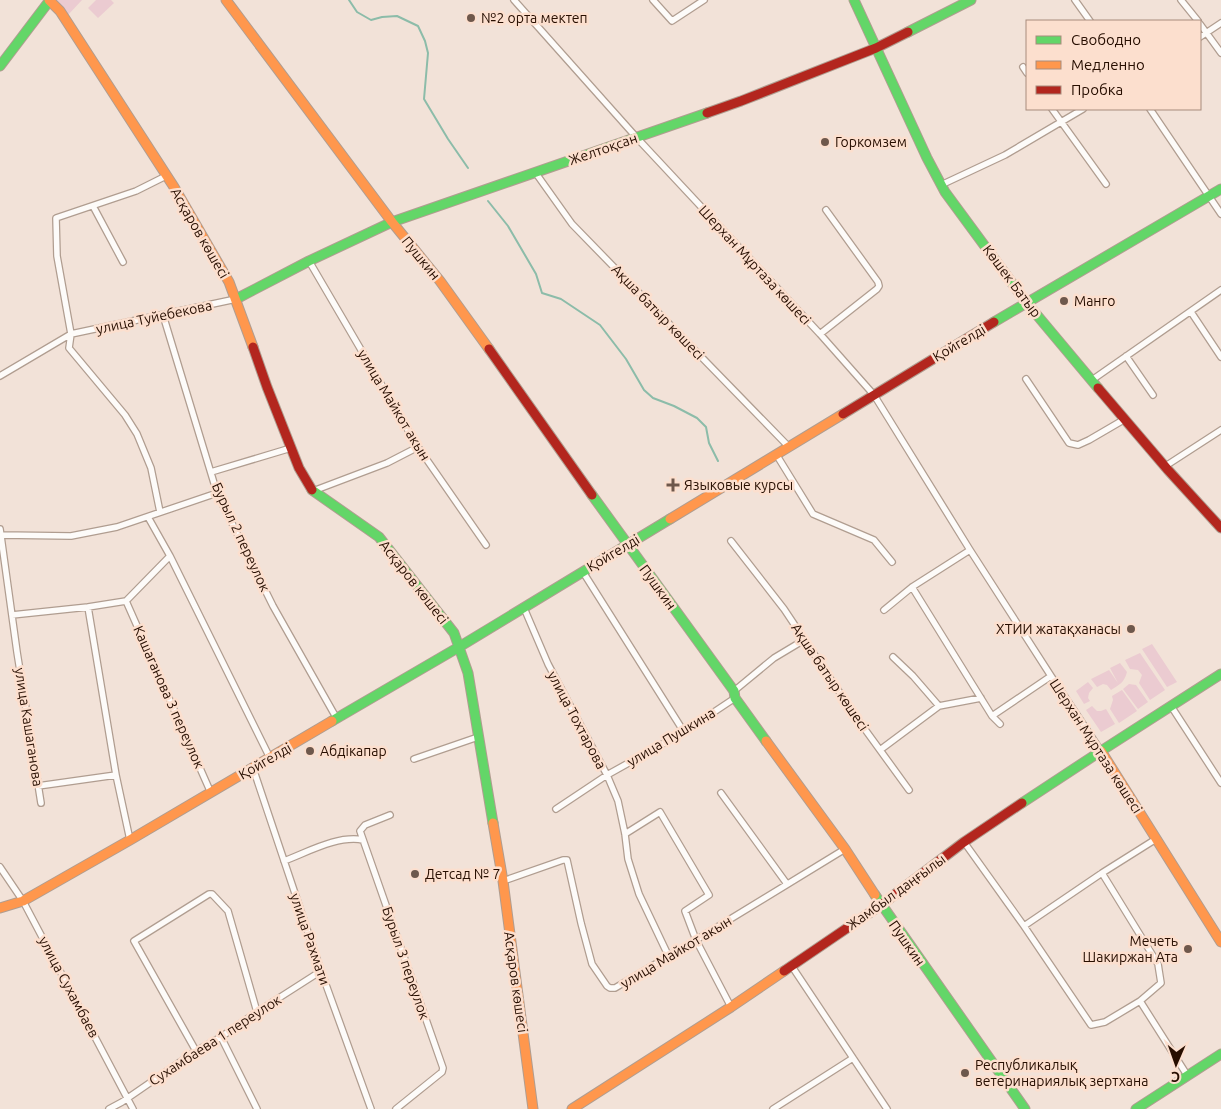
<svg xmlns="http://www.w3.org/2000/svg" width="1221" height="1109" font-family="Ubuntu,sans-serif">
	<style>
		.green { fill: #ebcbd1 }
		.lines { fill: none; stroke-linecap: round; stroke-linejoin: round }
		.stream { stroke: #8cbca9; stroke-width: 2 }
		.street-casing { stroke: #b09d90; stroke-width: 8 }
		.fast-casing { stroke: #b09d90; stroke-width: 11 }
		.slow-casing { stroke: #b09d90; stroke-width: 11 }
		.jam-casing { stroke: #b09d90; stroke-width: 11 }
		.street { stroke: #fdfbf9; stroke-width: 5.5 }
		.fast { stroke: #63d668; stroke-width: 9 }
		.slow { stroke: #ff974d; stroke-width: 9 }
		.jam { stroke: #b3261e; stroke-width: 9 }
		.poi-dot { fill: #6e584c; stroke: #fcdfce; stroke-width: 2 }
		.labels { text-anchor: middle; dominant-baseline: central; stroke-width: 5; stroke-linejoin: round; paint-order: stroke }
		.poi-label { font-size: 14px; fill: #270e00; stroke: #fcdfce; text-anchor: start }
		.street-label { font-size: 14px; fill: #270e00; stroke: #fcdfce }
	</style>
	<rect width="100%" height="100%" fill="#f2e2d8"/>
	<path class="green" d="M 52,0 L 82,0 L 68,15 Z
		M 96,0 L 111,0 L 114,3 L 98,18 L 88,8 Z
		M 1152,644 L 1177,682 L 1167,687 L 1142,649 Z
		M 1140,653 L 1165,690 L 1150,700 L 1139,683 L 1142,675 L 1138,670 L 1130,669 L 1125,660 Z
		M 1120,663 L 1127,672 C 1124,683 1120,684 1111,690 L 1107,685 L 1103,684 L 1097,687 L 1091,679 L 1109,670 L 1118,683 L 1110,668 Z
		M 1088,682 L 1093,688 L 1089,693 L 1088,698 L 1090,701 L 1084,704 L 1076,691 Z
		M 1129,684 L 1136,685 L 1148,702 L 1138,709 L 1123,689 Z
		M 1122,690 L 1137,711 L 1119,723 L 1110,709 L 1113,700 L 1112,696 Z
		M 1092,706 L 1097,711 L 1101,711 L 1106,709 L 1115,724 L 1101,732 L 1086,710 Z"/>
	<g class="lines">
		<path class="stream" d="M 349,0 L 357,12 L 371,20 L 382,17 L 397,16 L 418,26 L 425,41 L 428,53 L 424,99 L 448,139 L 468,168
			M 488,201 L 508,226 L 536,274 L 542,293 L 561,299 L 600,325 L 626,359 L 644,390 L 653,398 L 674,406 L 697,418 L 706,427 L 709,443 L 718,461"/>
		<defs>
			<path id="street" d="M 514,0 L 637,138 L 820,334 L 874,395 L 970,550 L 1051,676 L 1101,751
				M 653,0 L 672,21 L 704,0
				M 1075,0 L 1090,21
				M 1181,0 L 1198,21
				M 1200,24 L 1221,53
				M 1200,37 L 1221,23
				M 1023,67 L 1027,73
				M 1052,109 L 1106,184
				M 1150,109 L 1221,214
				M 535,172 L 572,224 L 788,446
				M 941,185 L 1005,155 L 1083,109
				M 93,206 L 123,262
				M 309,261 L 418,447 L 486,545
				M 1191,312 L 1221,357
				M 163,315 L 217,493 L 273,606 L 337,719
				M 820,334 L 877,289 L 879,286 L 878,282 L 826,210
				M 1126,356 L 1153,395
				M 0,376 L 71,334 L 236,299
				M 1026,379 L 1069,443 L 1078,445 L 1089,440 L 1125,419
				M 1092,380 L 1221,290
				M 776,454 L 813,514 L 874,540 L 892,562
				M 1164,467 L 1221,430
				M 211,472 L 291,448
				M 313,491 L 387,463 L 418,447
				M 160,512 L 151,468 L 137,434 L 125,415 L 69,348 L 71,334 L 57,256 L 56,218 L 136,191 L 166,176
				M 0,529 L 17,652 L 41,803
				M 0,535 L 71,536 L 117,527 L 217,493
				M 731,541 L 784,609 L 856,717 L 909,790
				M 170,556 L 270,758
				M 583,572 L 684,732
				M 912,587 L 992,716 L 1000,724
				M 126,601 L 211,793
				M 88,607 L 116,775
				M 524,608 L 548,664 L 607,775 L 618,801 L 625,834 L 628,859 L 639,894 L 668,955
				M 884,610 L 912,587 L 970,550
				M 12,615 L 88,607 L 126,601 L 170,556 L 148,517
				M 893,657 L 913,676 L 939,706
				M 734,691 L 774,658 L 804,640
				M 1171,706 L 1221,783
				M 992,716 L 1051,676
				M 880,750 L 939,706 L 981,698
				M 414,759 L 478,737
				M 253,768 L 321,971 L 371,1109
				M 38,786 L 116,775 L 130,840
				M 721,793 L 787,884
				M 556,809 L 607,775 L 684,732 L 735,698
				M 390,815 L 365,825 L 360,831 L 443,1068 L 442,1072 L 396,1109
				M 625,834 L 660,812 L 709,895 L 685,911 L 696,940 L 731,1007
				M 964,842 L 1024,926 L 1091,1025 L 1105,1022 L 1140,1001
				M 284,861 C 308,852 338,835 363,840
				M 0,867 L 23,901 L 133,1109
				M 1102,873 L 1158,964 L 1161,983 L 1140,1001 L 1187,1075
				M 503,881 L 563,860 L 567,860 L 581,923 L 592,964 L 607,986 L 610,988 L 615,988 L 696,940 L 845,849
				M 1024,926 L 1102,873 L 1156,839
				M 791,965 L 887,1109
				M 221,1037 L 257,1109
				M 196,1051 L 134,941 L 209,894 L 212,894 L 228,911 L 257,1012
				M 109,1109 L 122,1102 L 196,1051 L 221,1037 L 257,1012 L 321,971
				M 773,1109 L 853,1058"/>
			<path id="fast" d="M 854,0 L 927,158 L 945,192 L 1026,302 L 1098,388
				M 908,32 L 971,0
				M 0,66 L 50,0
				M 236,299 L 309,261 L 392,222 L 707,113
				M 994,322 L 1221,189
				M 312,490 L 379,537 L 454,633 L 468,673 L 493,823
				M 592,495 L 734,691 L 735,698 L 766,741
				M 332,721 L 459,647 L 670,519
				M 1022,803 L 1101,751 L 1221,674
				M 875,895 L 1025,1109
				M 1136,1109 L 1221,1054"/>
			<path id="slow" d="M 49,0 L 60,11 L 174,187 L 229,282 L 253,347
				M 226,0 L 392,222 L 440,281 L 489,349
				M 670,519 L 843,414
				M 766,741 L 845,849 L 875,895
				M 1101,751 L 1221,942
				M 493,823 L 503,881 L 533,1109
				M 0,908 L 23,901 L 130,840 L 332,721
				M 572,1109 L 731,1007 L 784,971"/>
			<path id="jam" d="M 707,113 L 741,101 L 876,48 L 908,32
				M 253,347 L 267,387 L 299,468 L 312,490
				M 489,349 L 592,495
				M 1098,388 L 1168,470 L 1221,528
				M 843,414 L 994,322
				M 784,971 L 881,905 L 964,842 L 1022,803"/>
		</defs>
		<use href="#street" class="street-casing"/>
		<use href="#fast" class="fast-casing"/>
		<use href="#slow" class="slow-casing"/>
		<use href="#jam" class="jam-casing"/>
		<use href="#street" class="street"/>
		<use href="#fast" class="fast"/>
		<use href="#slow" class="slow"/>
		<use href="#jam" class="jam"/>
	</g>
	<g class="poi-dot">
		<circle cx="471" cy="18" r="5"/>
		<circle cx="825" cy="142" r="5"/>
		<circle cx="1064" cy="301" r="5"/>
		<path d="M670.5 477.5h5v5h5v5h-5v5h-5v-5h-5v-5h5z"/>
		<circle cx="1131" cy="629" r="5"/>
		<circle cx="310" cy="751" r="5"/>
		<circle cx="415" cy="874" r="5"/>
		<circle cx="1188" cy="949" r="5"/>
		<circle cx="965" cy="1073" r="5"/>
	</g>
	<g class="labels">
		<g class="poi-label">
			<text x="481" y="18">№2 орта мектеп</text>
			<text x="835" y="142">Горкомзем</text>
			<text x="1074" y="301">Манго</text>
			<text x="684" y="485">Языковые курсы</text>
			<text x="1121" y="629" text-anchor="end">ХТИИ жатақханасы</text>
			<text x="320" y="751">Абдiкапар</text>
			<text x="425" y="874">Детсад № 7</text>
			<text x="1178" y="941" text-anchor="end">Мечеть<tspan x="1178" dy="16">Шакиржан Ата</tspan></text>
			<text x="975" y="1065">Республикалық<tspan x="975" dy="16">ветеринариялық зертхана</tspan></text>
		</g>
		<g class="street-label">
			<text transform="translate(603 149) rotate(-19)">Желтоқсан</text>
			<text transform="translate(200 233) rotate(60)">Асқаров көшесі</text>
			<text transform="translate(421 258) rotate(51)">Пушкин</text>
			<text transform="translate(755 265) rotate(47)">Шерхан Мұртаза көшесі</text>
			<text transform="translate(1012 281) rotate(53)">Көшек Батыр</text>
			<text transform="translate(658 312) rotate(46)">Ақша батыр көшесі</text>
			<text transform="translate(154 317) rotate(-12)">улица Туйебекова</text>
			<text transform="translate(959 343) rotate(-31)">Қойгелді</text>
			<text transform="translate(394 405) rotate(59)">улица Майкот акын</text>
			<text transform="translate(241 537) rotate(65)">Бурыл 2 переулок</text>
			<text transform="translate(613 553) rotate(-31)">Қойгелді</text>
			<text transform="translate(414 582) rotate(52)">Асқаров көшесі</text>
			<text transform="translate(658 587) rotate(54)">Пушкин</text>
			<text transform="translate(830 677) rotate(56)">Ақша батыр көшесі</text>
			<text transform="translate(169 697) rotate(66)">Кашаганова 3 переулок</text>
			<text transform="translate(577 720) rotate(62)">улица Тохтарова</text>
			<text transform="translate(29 727) rotate(81)">улица Кашаганова</text>
			<text transform="translate(671 737) rotate(-31)">улица Пушкина</text>
			<text transform="translate(1096 746) rotate(57)">Шерхан Мұртаза көшесі</text>
			<text transform="translate(265 761) rotate(-30)">Қойгелді</text>
			<text transform="translate(896 892) rotate(-36)">Жамбыл даңғылы</text>
			<text transform="translate(310 939) rotate(71)">улица Рахмати</text>
			<text transform="translate(907 943) rotate(55)">Пушкин</text>
			<text transform="translate(676 952) rotate(-31)">улица Майкот акын</text>
			<text transform="translate(406 963) rotate(71)">Бурыл 3 переулок</text>
			<text transform="translate(516 982) rotate(82)">Асқаров көшесі</text>
			<text transform="translate(69 987) rotate(62)">улица Сухамбаев</text>
			<text transform="translate(215 1040) rotate(-33)">Сухамбаева 1 переулок</text>
		</g>
	</g>
	<rect x="1026" y="20" width="175" height="90" fill="#fcdfce" stroke="#a78b7c"/>
	<rect x="1036" y="36" width="25" height="8" fill="#63d668" stroke="#a78b7c"/>
	<text x="1071" y="45" font-size="15" fill="#270e00">Свободно</text>
	<rect x="1036" y="61" width="25" height="8" fill="#ff974d" stroke="#a78b7c"/>
	<text x="1071" y="70" font-size="15" fill="#270e00">Медленно</text>
	<rect x="1036" y="86" width="25" height="8" fill="#b3261e" stroke="#a78b7c"/>
	<text x="1071" y="95" font-size="15" fill="#270e00">Пробка</text>
	<g transform="translate(1176 1064) rotate(182)" stroke="#fcdfce" stroke-width="4" paint-order="stroke">
	<path d="M0-4L9 19L0 12L-9 19Z" fill="#270e00"/>
	<text y="-8" font-size="14" font-weight="bold" text-anchor="middle" fill="#270e00">С</text>
	</g>
</svg>
